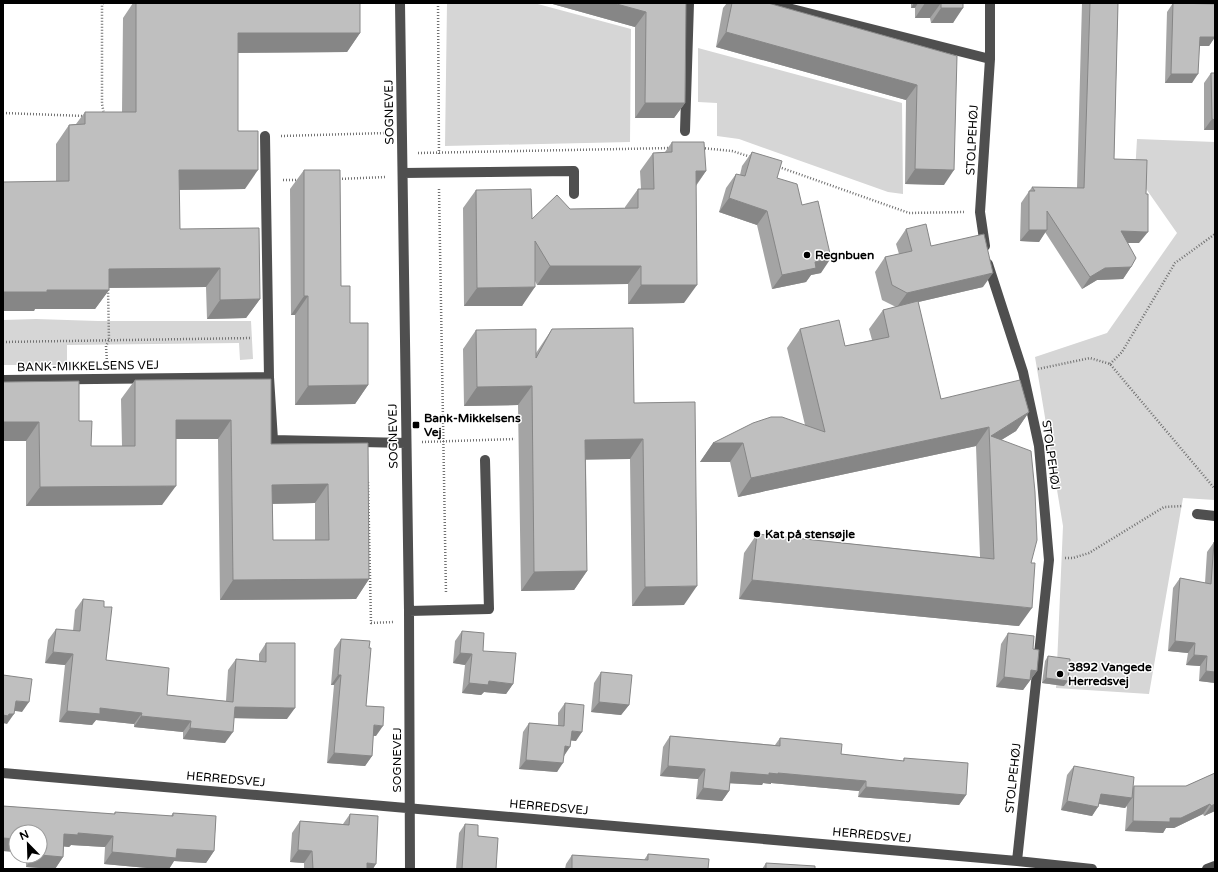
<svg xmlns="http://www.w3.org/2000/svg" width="1218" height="872" font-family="'Varela Round',sans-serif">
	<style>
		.green { fill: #d6d6d6 }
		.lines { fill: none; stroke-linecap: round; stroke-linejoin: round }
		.path { stroke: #717171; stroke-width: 2.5; stroke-dasharray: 1 2; stroke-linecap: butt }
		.minor { stroke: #4f4f4f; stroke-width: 10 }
		.wall { fill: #a4a4a4; fill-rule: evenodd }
		.shaded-wall { fill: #868686 }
		.building { fill: #bfbfbf; stroke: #868686; fill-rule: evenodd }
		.poi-dot { fill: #000; stroke: #fff; stroke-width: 1.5 }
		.labels { text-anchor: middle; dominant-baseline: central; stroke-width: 3; stroke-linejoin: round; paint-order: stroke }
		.street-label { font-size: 12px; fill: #000; stroke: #fff }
		.poi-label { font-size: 12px; font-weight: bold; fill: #000; stroke: #fff; text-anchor: start }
	</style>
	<rect width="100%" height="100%" fill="#fff"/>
	<path class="green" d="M 447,3 L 534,3 L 631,29 L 630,142 L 445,146 Z
		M 698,48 L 902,103 L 903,194 L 888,192 L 739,139 L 717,136 L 717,103 L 698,102 Z
		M 1137,139 L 1215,142 L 1215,500 L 1183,498 L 1149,694 L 1056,688 L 1063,526 L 1035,357 L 1107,333 L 1177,233 L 1135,173 Z
		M 36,319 L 98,321 L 251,321 L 253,359 L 240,360 L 239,343 L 67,345 L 67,365 L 3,365 L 3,320 Z"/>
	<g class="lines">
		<path class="path" d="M 103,3 L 102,5 L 102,104 L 104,114
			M 438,3 L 439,156
			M 3,113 L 84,116
			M 281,136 L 386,133
			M 702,148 L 732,151 L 751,157
			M 418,153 L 671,148
			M 779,167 L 909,213 L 964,212
			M 339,179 L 386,177
			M 283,180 L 300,180
			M 439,189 L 446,594
			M 3,342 L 252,338
			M 107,362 L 106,346 L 109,340 L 108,288
			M 1110,364 L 1122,352 L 1175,263 L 1215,234
			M 1038,369 L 1090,358 L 1110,364 L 1215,489
			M 422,442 L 515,439
			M 368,482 L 371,623 L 393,622
			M 1065,558 L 1073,558 L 1089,553 L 1164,507 L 1183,506"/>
		<path class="minor" d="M 400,3 L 409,611 L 410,869
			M 768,3 L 990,59
			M 685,131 L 689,3
			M 265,136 L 269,377 L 273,440 L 406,443
			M 403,173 L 574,171 L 574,194
			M 985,246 L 980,212 L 990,59 L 990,3
			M 988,264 L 1023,372 L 1039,446 L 1049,560 L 1017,861
			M 3,380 L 269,377
			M 1197,514 L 1215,516
			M 409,611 L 489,609 L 485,460
			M 3,773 L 1017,861 L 1092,869
			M 1207,869 L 1215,866"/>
	</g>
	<path class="wall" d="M 133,3 L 360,33 L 347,52 L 238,53 L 238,131 L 245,189 L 179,190 L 180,229 L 260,299 L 246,318 L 207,319 L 206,287 L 109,288 L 109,290 L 95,309 L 35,309 L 34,311 L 56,181 L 56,144 L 69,125 L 76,124 L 85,112 L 122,112 L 123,18 Z
		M 549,3 L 686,3 L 685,103 L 674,118 L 635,118 L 635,27 Z
		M 727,3 L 768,3 L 957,56 L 944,185 L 905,184 L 906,100 L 716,47 L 723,8 Z
		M 911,3 L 963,3 L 953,23 L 931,23 L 930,18 L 915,18 L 915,8 L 911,8 Z
		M 1082,3 L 1118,3 L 1114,159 L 1139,243 L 1128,243 L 1131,267 L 1123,279 L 1097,280 L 1082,289 L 1045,232 L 1039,242 L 1020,241 L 1021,203 L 1032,187 L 1077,188 Z
		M 1173,3 L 1191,3 L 1215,37 L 1209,46 L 1199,46 L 1192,83 L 1165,83 L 1167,12 Z
		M 1211,73 L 1215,73 L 1215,130 L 1204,130 L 1204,83 Z
		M 672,142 L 706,171 L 696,186 L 684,303 L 628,304 L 628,284 L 537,285 L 535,281 L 522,306 L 464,306 L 463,208 L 476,190 L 532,219 L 570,209 L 625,208 L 625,207 L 638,189 L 641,189 L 640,171 L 653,153 L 665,152 Z
		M 752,152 L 777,178 L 821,273 L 811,275 L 806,282 L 772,289 L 757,225 L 719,212 L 726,188 L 736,174 L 740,175 L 742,166 Z
		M 304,170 L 341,286 L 350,323 L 368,385 L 355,404 L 295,405 L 295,315 L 291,315 L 290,189 Z
		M 906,229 L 931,246 L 983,287 L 918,302 L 941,399 L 1029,412 L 1016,431 L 1001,440 L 1031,563 L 1019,626 L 739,599 L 744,553 L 757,534 L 980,557 L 976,446 L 738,497 L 730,462 L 700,462 L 713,443 L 805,425 L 787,348 L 800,329 L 845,346 L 872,340 L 869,329 L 883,310 L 896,307 L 882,300 L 875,272 L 885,257 L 899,254 L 896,244 Z
		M 552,329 L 634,403 L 684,605 L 632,606 L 630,459 L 586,459 L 587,571 L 574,590 L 521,591 L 518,405 L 464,406 L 463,349 L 476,330 L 536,353 Z
		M 271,379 L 271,444 L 368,443 L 369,579 L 356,599 L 220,600 L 218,439 L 176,439 L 162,505 L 26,506 L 26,441 L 3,382 L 79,421 L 91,446 L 122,446 L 121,399 L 135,380 ZM 315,503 L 315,540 L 273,540 L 272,504 Z
		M 1214,542 L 1215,683 L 1199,681 L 1200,666 L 1186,665 L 1188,653 L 1168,651 L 1173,588 L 1180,578 L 1205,583 L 1207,552 Z
		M 83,599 L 104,607 L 106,660 L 167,695 L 226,701 L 228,670 L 236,659 L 259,661 L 259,654 L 266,643 L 287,719 L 234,718 L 225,743 L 183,739 L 183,732 L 134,727 L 134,724 L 96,720 L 92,725 L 59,722 L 65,665 L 45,663 L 48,640 L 56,629 L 73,631 L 75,610 Z
		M 462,631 L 483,651 L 513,684 L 506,694 L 484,692 L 481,695 L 462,693 L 465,665 L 453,663 L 455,641 Z
		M 1008,633 L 1033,649 L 1037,671 L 1023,690 L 996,687 L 1001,644 Z
		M 341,639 L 369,648 L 366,706 L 376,736 L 373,736 L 372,756 L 365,766 L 327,763 L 334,685 L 331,685 L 334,649 Z
		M 1048,656 L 1064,686 L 1042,683 L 1045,661 Z
		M 601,672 L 629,705 L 621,715 L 591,712 L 594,683 Z
		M 565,703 L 576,741 L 571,740 L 557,772 L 519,769 L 523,732 L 529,723 L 558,726 L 558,713 Z
		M 670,736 L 775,745 L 780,738 L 841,754 L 903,761 L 904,758 L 966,795 L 959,805 L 858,797 L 859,791 L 771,783 L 771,784 L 763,783 L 762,785 L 730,783 L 729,791 L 722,801 L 696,799 L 698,779 L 660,776 L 663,747 Z
		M 1074,766 L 1133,788 L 1134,786 L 1186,786 L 1215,773 L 1215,811 L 1204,816 L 1203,814 L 1174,828 L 1166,828 L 1163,833 L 1125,831 L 1127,806 L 1125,808 L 1099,804 L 1092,816 L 1061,810 L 1067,775 Z
		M 3,806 L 114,814 L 115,812 L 171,816 L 173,813 L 216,816 L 214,851 L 206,863 L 174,861 L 169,869 L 158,869 L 104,864 L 105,847 L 71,845 L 69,847 L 64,846 L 63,857 L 55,869 L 26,867 L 26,856 L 40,856 L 40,832 L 16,832 L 16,852 L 3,851 Z
		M 350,814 L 373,869 L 304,869 L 304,863 L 290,862 L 292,833 L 300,821 L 343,824 Z
		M 465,824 L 478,836 L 496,869 L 456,869 L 459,833 Z
		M 648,854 L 708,869 L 565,869 L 566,864 L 572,855 L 644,860 Z
		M 766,863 L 815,869 L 762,869 Z"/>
	<path class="shaded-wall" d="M 549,3 L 613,3 L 646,12 L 635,27 Z
		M 914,3 L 918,3 L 915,8 L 911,8 Z
		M 925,3 L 941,3 L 930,18 L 915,18 Z
		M 941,8 L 963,8 L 953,23 L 931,23 Z
		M 726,32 L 917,85 L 906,100 L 716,47 Z
		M 238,33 L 360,33 L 347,52 L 224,53 Z
		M 1200,37 L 1215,37 L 1209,46 L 1193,46 Z
		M 1171,74 L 1198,74 L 1192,83 L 1165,83 Z
		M 645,103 L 685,103 L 674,118 L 635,118 Z
		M 1212,119 L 1215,120 L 1215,130 L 1204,130 Z
		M 915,169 L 954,170 L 944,185 L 905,184 Z
		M 179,170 L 258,170 L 245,189 L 165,190 Z
		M 696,171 L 706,171 L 693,189 Z
		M 729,198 L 767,211 L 757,225 L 719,212 Z
		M 1029,230 L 1047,230 L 1039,242 L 1020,241 Z
		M 1121,231 L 1148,232 L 1139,243 L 1113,243 Z
		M 831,258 L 821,273 L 811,275 L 806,282 L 772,289 L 782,275 L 815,262 Z
		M 550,266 L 641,266 L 628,284 L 537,285 Z
		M 1131,267 L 1123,279 L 1097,280 L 1082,289 L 1090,277 L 1105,268 Z
		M 220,268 L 206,287 L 95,288 L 109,269 Z
		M 993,273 L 983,287 L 897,307 L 907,293 Z
		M 641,285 L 697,285 L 684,303 L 628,304 Z
		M 535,287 L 522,306 L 464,306 L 477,288 Z
		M 47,290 L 109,290 L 95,309 L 35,309 L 34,311 L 3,311 L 3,292 Z
		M 304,296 L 308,296 L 295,315 L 291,315 Z
		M 260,299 L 246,318 L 207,319 L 220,300 Z
		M 368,385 L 355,404 L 295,405 L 308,386 Z
		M 532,386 L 518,405 L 464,406 L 477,387 Z
		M 1029,412 L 1016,431 L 990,447 L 991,436 Z
		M 176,420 L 231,420 L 218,439 L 162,439 Z
		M 3,422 L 39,422 L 26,441 L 3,441 Z
		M 989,427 L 976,446 L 738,497 L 751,478 Z
		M 643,439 L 630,459 L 572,460 L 585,440 Z
		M 713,443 L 743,443 L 730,462 L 700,462 Z
		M 328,484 L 315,503 L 259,504 L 272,485 Z
		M 176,486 L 162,505 L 26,506 L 40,487 Z
		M 587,571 L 574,590 L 521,591 L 534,572 Z
		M 369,579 L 356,599 L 220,600 L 233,580 Z
		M 752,580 L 1032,608 L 1019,626 L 739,599 Z
		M 697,586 L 684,605 L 632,606 L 645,587 Z
		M 1175,641 L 1195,643 L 1188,653 L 1168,651 Z
		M 53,652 L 73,654 L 65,665 L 45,663 Z
		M 460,653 L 472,654 L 465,665 L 453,663 Z
		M 1194,655 L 1207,656 L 1200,666 L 1186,665 Z
		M 1031,670 L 1037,671 L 1023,690 L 996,687 L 1004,677 Z
		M 1206,671 L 1215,672 L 1215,683 L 1199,681 Z
		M 338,675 L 341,675 L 334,685 L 331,685 Z
		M 1046,678 L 1068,681 L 1064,686 L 1042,683 Z
		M 489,681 L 513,684 L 506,694 L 484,692 L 481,695 L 462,693 L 469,683 Z
		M 16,701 L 29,702 L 22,712 L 9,710 Z
		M 599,702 L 629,705 L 621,715 L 591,712 Z
		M 235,707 L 295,708 L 287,719 L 227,718 Z
		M 100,708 L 142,713 L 134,724 L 96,720 L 92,725 L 59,722 L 67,711 Z
		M 9,714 L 14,714 L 7,724 L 3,723 L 3,715 Z
		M 141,716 L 191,721 L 183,732 L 134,727 Z
		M 374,725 L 383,726 L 376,736 L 367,735 Z
		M 190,728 L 233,732 L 225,743 L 183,739 Z
		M 572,731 L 582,732 L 576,741 L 565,740 Z
		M 565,746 L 570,747 L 564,756 Z
		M 334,753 L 372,756 L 365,766 L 327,763 Z
		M 526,760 L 563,763 L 557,772 L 519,769 Z
		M 668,766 L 705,769 L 698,779 L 660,776 Z
		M 731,772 L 769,773 L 778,773 L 866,781 L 859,791 L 771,783 L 771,784 L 763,783 L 762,785 L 724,783 Z
		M 866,787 L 966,795 L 959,805 L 858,797 Z
		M 703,788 L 729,791 L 722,801 L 696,799 Z
		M 1101,794 L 1132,798 L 1125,808 L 1094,803 Z
		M 1067,801 L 1098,807 L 1092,816 L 1061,810 Z
		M 1210,804 L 1203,814 L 1174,828 L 1166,828 L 1163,833 L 1125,831 L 1133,821 Z
		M 1215,804 L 1215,811 L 1204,816 L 1211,806 Z
		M 78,833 L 113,836 L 105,847 L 71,845 L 69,847 L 56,846 L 64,834 Z
		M 3,838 L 16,839 L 16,852 L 3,851 Z
		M 177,849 L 214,851 L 206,863 L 174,861 L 169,869 L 158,869 L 104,864 L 112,852 Z
		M 298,850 L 312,851 L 304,863 L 290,862 Z
		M 40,855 L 63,857 L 55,869 L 26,867 L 33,856 L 40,856 Z
		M 367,863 L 376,864 L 373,869 L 363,869 Z"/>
	<path class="building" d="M 136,3 L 360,3 L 360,33 L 238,33 L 238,131 L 258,131 L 258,170 L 179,170 L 180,229 L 259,228 L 260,299 L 220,300 L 220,268 L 109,269 L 109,290 L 47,290 L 47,292 L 3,292 L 3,182 L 69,181 L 69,125 L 85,124 L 85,112 L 136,112 Z
		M 613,3 L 686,3 L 685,103 L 645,103 L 646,12 Z
		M 732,3 L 768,3 L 957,56 L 954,170 L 915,169 L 917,85 L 726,32 Z
		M 925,3 L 963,3 L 963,8 L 941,8 L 941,3 Z
		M 1090,3 L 1118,3 L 1114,159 L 1147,160 L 1146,194 L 1148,194 L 1148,232 L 1121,231 L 1136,258 L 1131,267 L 1105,268 L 1090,277 L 1047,211 L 1047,230 L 1029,230 L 1029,191 L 1035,191 L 1032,187 L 1084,188 Z
		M 1173,3 L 1215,4 L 1215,37 L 1200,37 L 1198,74 L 1171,74 Z
		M 1211,73 L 1215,73 L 1215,120 L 1212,119 Z
		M 672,142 L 704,142 L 706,171 L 696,171 L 697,285 L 641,285 L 641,266 L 550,266 L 535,241 L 535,287 L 477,288 L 476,190 L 531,189 L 532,219 L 557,195 L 570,209 L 638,208 L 638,189 L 654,189 L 653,153 L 672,152 Z
		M 752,152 L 782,161 L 777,178 L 797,184 L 802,205 L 818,201 L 831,258 L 815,262 L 816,268 L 782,275 L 767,211 L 729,198 L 736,174 L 745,176 Z
		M 304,170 L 340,170 L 341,286 L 350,286 L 350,323 L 368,323 L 368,385 L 308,386 L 308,296 L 304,296 Z
		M 926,224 L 931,246 L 984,234 L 993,273 L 907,293 L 892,285 L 885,257 L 912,251 L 906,229 Z
		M 918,301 L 941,399 L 1020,380 L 1029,412 L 991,436 L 1031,451 L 1035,492 L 1037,540 L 1031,563 L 1035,563 L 1032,608 L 752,580 L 757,534 L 994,559 L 989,427 L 751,478 L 743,443 L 713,443 L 753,423 L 771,417 L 782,417 L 825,432 L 800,329 L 839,320 L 845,346 L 889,337 L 883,310 Z
		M 633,328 L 634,403 L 695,402 L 697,586 L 645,587 L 643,439 L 585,440 L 587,571 L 534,572 L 532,386 L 477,387 L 476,330 L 536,329 L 536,358 L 552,329 Z
		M 271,379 L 271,444 L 368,443 L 369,579 L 233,580 L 231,420 L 176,420 L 176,486 L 40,487 L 39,422 L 3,422 L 3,382 L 79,381 L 79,421 L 92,421 L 91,446 L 135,446 L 135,380 ZM 328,484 L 329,540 L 273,540 L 272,485 Z
		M 1214,542 L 1215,542 L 1215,672 L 1206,671 L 1207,656 L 1194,655 L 1195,643 L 1175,641 L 1180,578 L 1211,584 Z
		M 83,599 L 104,601 L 104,607 L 112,607 L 106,660 L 169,668 L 167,695 L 233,702 L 236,659 L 266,662 L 266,643 L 295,643 L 295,708 L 235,707 L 233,732 L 190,728 L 191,721 L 141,716 L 142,713 L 100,708 L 100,714 L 67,711 L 73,654 L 53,652 L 56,629 L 80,631 Z
		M 462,631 L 484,633 L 483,651 L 516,653 L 513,684 L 489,681 L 488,685 L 469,683 L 472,654 L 460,653 Z
		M 1008,633 L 1034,636 L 1033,649 L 1039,650 L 1037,671 L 1031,670 L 1030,680 L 1004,677 Z
		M 341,639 L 370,641 L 369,648 L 371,648 L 366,706 L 384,707 L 383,726 L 374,725 L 372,756 L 334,753 L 341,675 L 338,675 Z
		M 1048,656 L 1070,659 L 1068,681 L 1046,678 Z
		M 601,672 L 632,675 L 629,705 L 599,702 Z
		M 3,675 L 32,679 L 29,702 L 16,701 L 14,714 L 9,714 L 8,716 L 3,715 Z
		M 565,703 L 584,705 L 582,732 L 572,731 L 570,747 L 565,746 L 563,763 L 526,760 L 529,723 L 564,726 Z
		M 670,736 L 780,746 L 780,738 L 842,744 L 841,754 L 904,761 L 904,758 L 968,763 L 966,795 L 866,787 L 866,781 L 778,773 L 778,774 L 769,773 L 769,775 L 731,772 L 729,791 L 703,788 L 705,769 L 668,766 Z
		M 1074,766 L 1134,777 L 1132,798 L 1101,794 L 1098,807 L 1067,801 Z
		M 1215,773 L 1215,804 L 1211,806 L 1210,804 L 1181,818 L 1170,818 L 1170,822 L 1133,821 L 1134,786 L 1186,786 Z
		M 3,806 L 115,814 L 115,812 L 173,816 L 173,813 L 216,816 L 214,851 L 177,849 L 176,858 L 112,852 L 113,836 L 78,833 L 78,835 L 64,834 L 63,857 L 40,855 L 40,832 L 16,832 L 16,839 L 3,838 Z
		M 350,814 L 378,816 L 376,864 L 367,863 L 367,869 L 313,869 L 312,851 L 298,850 L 300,821 L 349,825 Z
		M 465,824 L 478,825 L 478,836 L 498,838 L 496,869 L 462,869 Z
		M 648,854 L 709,859 L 708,869 L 572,869 L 572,855 L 648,860 Z
		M 766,863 L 815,866 L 815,869 L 766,869 Z"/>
	<g class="poi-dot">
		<circle cx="807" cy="255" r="4"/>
		<rect x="412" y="421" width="8" height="8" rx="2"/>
		<circle cx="757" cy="534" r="4"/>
		<circle cx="1060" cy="674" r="4"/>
	</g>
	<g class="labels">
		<g class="street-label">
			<text transform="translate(389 112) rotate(-91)">SOGNEVEJ</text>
			<text transform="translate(972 140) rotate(-87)">STOLPEHØJ</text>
			<text transform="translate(88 366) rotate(-1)">BANK-MIKKELSENS VEJ</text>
			<text transform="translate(393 436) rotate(-91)">SOGNEVEJ</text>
			<text transform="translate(1051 455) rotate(82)">STOLPEHØJ</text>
			<text transform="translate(397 760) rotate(-90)">SOGNEVEJ</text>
			<text transform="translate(1013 778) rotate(-84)">STOLPEHØJ</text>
			<text transform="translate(226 779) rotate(5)">HERREDSVEJ</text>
			<text transform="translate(549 807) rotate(5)">HERREDSVEJ</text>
			<text transform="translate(872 835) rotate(5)">HERREDSVEJ</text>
		</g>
		<g class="poi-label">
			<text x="815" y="255">Regnbuen</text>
			<text x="424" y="418">Bank-Mikkelsens<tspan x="424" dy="14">Vej</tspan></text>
			<text x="765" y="534">Kat på stensøjle</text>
			<text x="1068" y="667">3892 Vangede<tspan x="1068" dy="14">Herredsvej</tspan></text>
		</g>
	</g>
	<rect width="1218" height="872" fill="none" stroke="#000000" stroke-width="8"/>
	<g transform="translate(28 844) rotate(337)"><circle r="19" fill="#ffffff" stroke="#999999"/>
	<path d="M0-3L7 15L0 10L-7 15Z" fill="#000000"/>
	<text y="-6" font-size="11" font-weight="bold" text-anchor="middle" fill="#000000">N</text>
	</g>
</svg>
